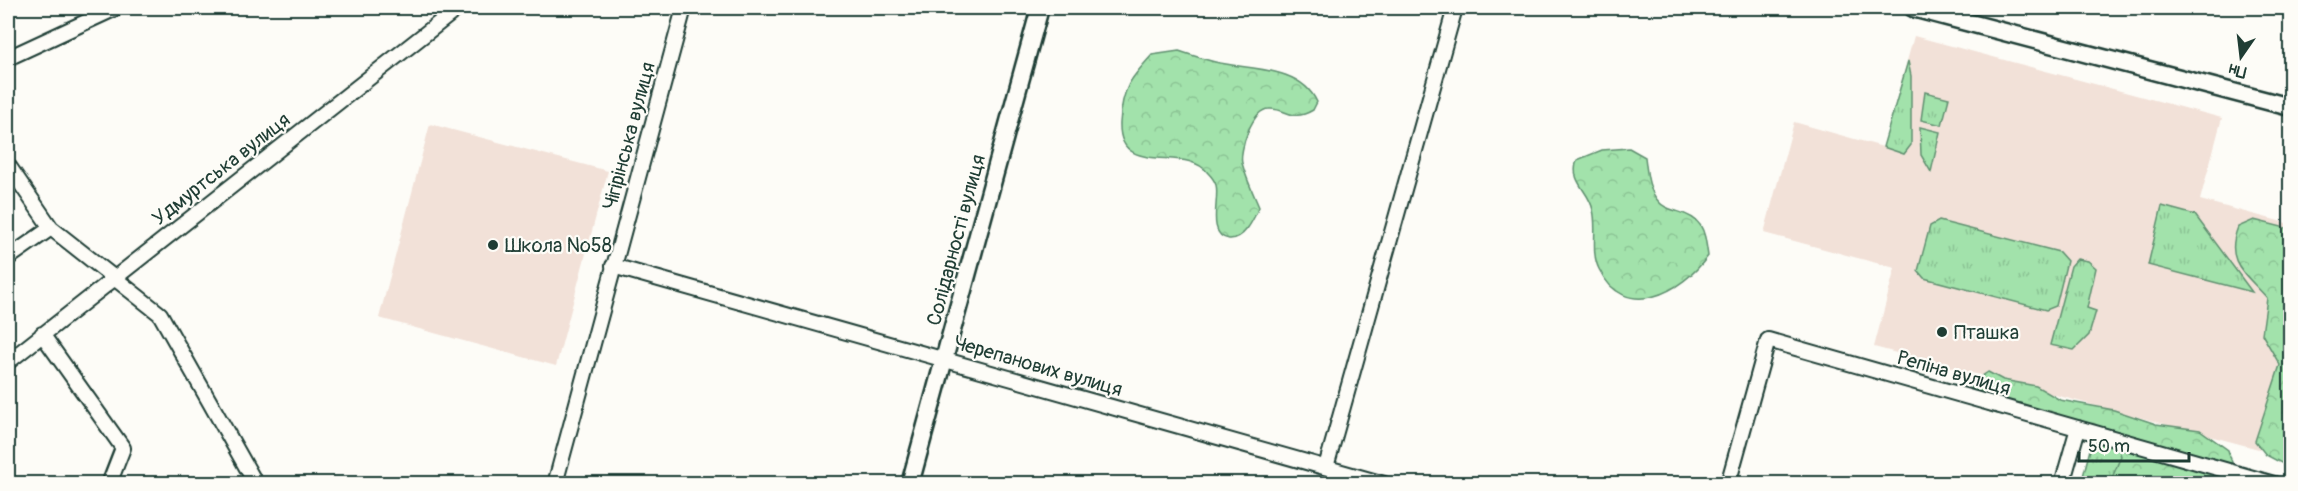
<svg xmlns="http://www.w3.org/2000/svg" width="2298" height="491" font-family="Pangolin,sans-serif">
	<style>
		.built { fill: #f2e1d8 }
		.grass { fill: url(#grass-tufts); stroke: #609070; stroke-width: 1.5 }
		.forest { fill: url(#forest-crowns); stroke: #609070; stroke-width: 1.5 }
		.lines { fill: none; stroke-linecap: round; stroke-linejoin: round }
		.minor-casing { stroke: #1f3d34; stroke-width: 18 }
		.tertiary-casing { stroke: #1f3d34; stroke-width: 21 }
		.minor { stroke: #fdfcf7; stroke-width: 14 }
		.tertiary { stroke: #fdfcf7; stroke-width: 16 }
		.poi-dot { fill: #1f3d34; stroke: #fdfcf7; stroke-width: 2 }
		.labels { text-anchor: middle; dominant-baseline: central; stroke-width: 4.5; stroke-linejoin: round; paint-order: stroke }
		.street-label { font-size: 20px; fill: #1f3d34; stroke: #fdfcf7 }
		.poi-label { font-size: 20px; fill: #1f3d34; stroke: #fdfcf7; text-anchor: start }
	</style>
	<defs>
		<pattern id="grass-tufts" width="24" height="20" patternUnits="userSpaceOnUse" patternTransform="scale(1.5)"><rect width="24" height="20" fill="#a2e2ab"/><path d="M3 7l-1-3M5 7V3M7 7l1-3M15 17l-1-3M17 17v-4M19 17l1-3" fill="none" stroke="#8bc394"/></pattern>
		<pattern id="forest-crowns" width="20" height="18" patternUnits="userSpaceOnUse" patternTransform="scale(1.5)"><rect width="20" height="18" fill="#a2e2ab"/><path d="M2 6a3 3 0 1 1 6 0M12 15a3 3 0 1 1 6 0" fill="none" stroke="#8bc394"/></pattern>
	</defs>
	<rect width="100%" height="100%" fill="#fdfcf7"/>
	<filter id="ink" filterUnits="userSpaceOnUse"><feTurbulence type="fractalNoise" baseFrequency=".0167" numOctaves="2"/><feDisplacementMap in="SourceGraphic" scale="12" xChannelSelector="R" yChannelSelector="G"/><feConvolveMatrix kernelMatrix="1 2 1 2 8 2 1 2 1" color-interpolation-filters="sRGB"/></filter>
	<g filter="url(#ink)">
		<path class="built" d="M 1914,36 L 2222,118 L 2200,200 L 2290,224 L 2290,435 L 2285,456 L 1874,347 L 1895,268 L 1764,233 L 1794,122 L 1883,147 Z
			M 430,124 L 608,171 L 556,366 L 379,318 Z"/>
		<path class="grass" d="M 1908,61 L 1911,76 L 1911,145 L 1904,154 L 1883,147 Z
			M 1925,92 L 1949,98 L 1942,125 L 1921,120 Z
			M 1920,127 L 1940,132 L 1931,172 L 1921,155 Z
			M 2162,206 L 2195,215 L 2252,292 L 2148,265 Z
			M 1939,221 L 2059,252 L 2067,261 L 2056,306 L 2046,310 L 1924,278 L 1918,271 L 1930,226 Z
			M 2077,259 L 2088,261 L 2096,268 L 2087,308 L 2096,311 L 2089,335 L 2074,350 L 2050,345 L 2071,266 Z
			M 2092,442 L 2243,483 L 2081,484 Z"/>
		<path class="forest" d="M 1179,51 C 1191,55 1203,59 1215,62 C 1248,70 1300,65 1317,102 L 1313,110 C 1291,123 1288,108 1269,109 C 1252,109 1239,151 1242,163 C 1246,178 1253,193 1259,207 C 1254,218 1245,240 1229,239 C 1206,236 1220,198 1216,185 C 1215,182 1211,176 1208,173 C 1186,143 1118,179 1120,123 C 1122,88 1130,79 1152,55 Z
			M 1629,148 L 1645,157 C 1647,173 1648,190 1659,202 C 1663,207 1669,209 1676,211 C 1704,219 1704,229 1708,256 C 1682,292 1625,323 1599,269 C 1590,251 1598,229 1593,210 C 1589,190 1569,182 1577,160 L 1602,150 Z
			M 2254,220 L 2290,229 L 2290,471 L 2289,467 L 2266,455 L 2255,441 L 2280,365 L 2262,334 L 2267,298 C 2245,273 2224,262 2238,227 Z
			M 1988,372 L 2003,380 L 2036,386 L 2060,400 L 2114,410 L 2156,424 L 2200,430 L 2228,450 L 2236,475 L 2243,483 L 2110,483 L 2121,456 C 2119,451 2117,443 2114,439 C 2082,402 2003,428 1980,406 C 1976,402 1973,395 1970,390 L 1973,382 Z"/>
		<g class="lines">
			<defs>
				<path id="minor" d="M 8,58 L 116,8
					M 8,165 L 51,228 L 160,314 L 256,484
					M 8,258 L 51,228
					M 613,266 L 1384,484
					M 42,334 L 123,448 L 109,484
					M 8,362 L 458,8
					M 1326,467 L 1455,8
					M 555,484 L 684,8
					M 1728,484 L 1768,340 L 2274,484
					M 2062,484 L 2078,428"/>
				<path id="tertiary" d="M 1913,8 L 2290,107
					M 910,484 L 1040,8"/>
			</defs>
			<use href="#minor" class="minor-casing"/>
			<use href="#tertiary" class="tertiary-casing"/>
			<use href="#minor" class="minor"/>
			<use href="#tertiary" class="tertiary"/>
		</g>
	</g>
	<g class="poi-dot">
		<circle cx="493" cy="245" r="6"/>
		<circle cx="1942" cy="332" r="6"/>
	</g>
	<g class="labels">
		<g class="street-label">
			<text transform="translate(629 136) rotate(-75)">Чiгiрiнська вулиця</text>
			<text transform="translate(221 169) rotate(-38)">Удмуртська вулиця</text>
			<text transform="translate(956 240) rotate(-75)">Солідарності вулиця</text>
			<text transform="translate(1038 366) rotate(16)">Черепанових вулиця</text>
			<text transform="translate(1954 373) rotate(16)">Репiна вулиця</text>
		</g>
		<g class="poi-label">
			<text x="505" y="245">Школа №58</text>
			<text x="1954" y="332">Пташка</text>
		</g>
	</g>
	<rect width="2298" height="491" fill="none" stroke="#fdfcf7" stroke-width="30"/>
	<rect x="15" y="15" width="2268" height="461" fill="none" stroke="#1f3d34" stroke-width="2" filter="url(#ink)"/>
	<g transform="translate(2241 57) rotate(194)" stroke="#fdfcf7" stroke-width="4.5" paint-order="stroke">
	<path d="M0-4.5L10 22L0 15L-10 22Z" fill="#1f3d34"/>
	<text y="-9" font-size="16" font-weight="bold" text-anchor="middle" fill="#1f3d34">Пн</text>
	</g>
	<path d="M2079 452v9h110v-9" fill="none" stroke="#1f3d34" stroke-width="3"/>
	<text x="2088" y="452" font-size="18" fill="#1f3d34" stroke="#fdfcf7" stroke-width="4.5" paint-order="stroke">50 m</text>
</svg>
